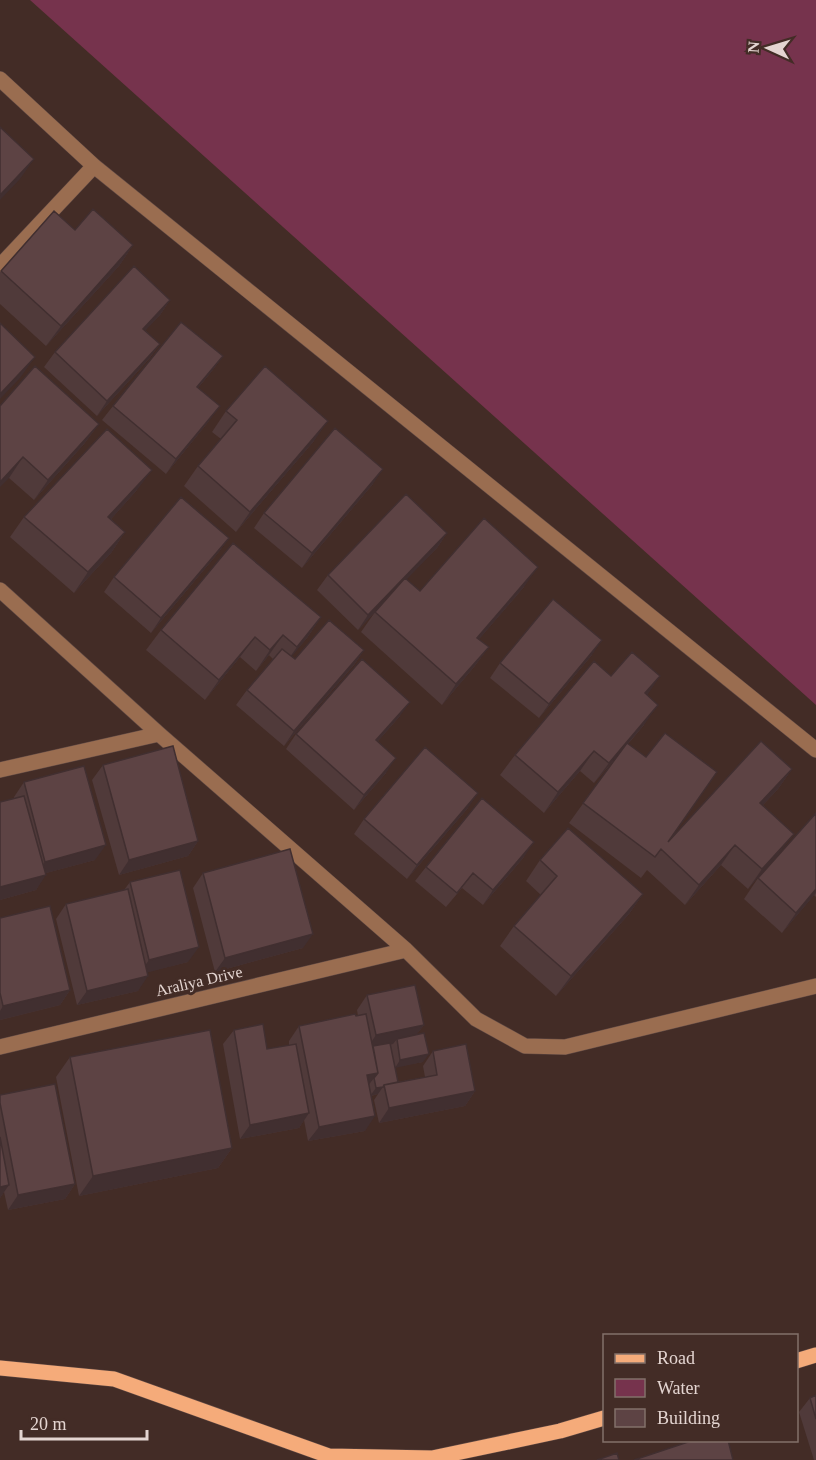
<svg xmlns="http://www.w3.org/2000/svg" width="816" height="1460" font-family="Georgia,serif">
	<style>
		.water { fill: #76334d }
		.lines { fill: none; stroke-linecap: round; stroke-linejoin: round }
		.minor-casing { stroke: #604a45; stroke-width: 16 }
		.major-casing { stroke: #604a45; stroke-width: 16 }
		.minor { stroke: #9a6d50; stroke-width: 15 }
		.major { stroke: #f5ab7a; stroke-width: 15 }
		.wall { fill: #503a3a }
		.shaded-wall { fill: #412f30 }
		.building { fill: #5d4344; stroke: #412f30; stroke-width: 1.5 }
		.labels { text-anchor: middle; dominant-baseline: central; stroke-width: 6; stroke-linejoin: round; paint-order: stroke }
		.street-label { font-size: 16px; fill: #e4d5d1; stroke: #432c26 }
	</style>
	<rect width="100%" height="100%" fill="#432c26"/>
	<path class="water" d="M 30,0 L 816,0 L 816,705 Z"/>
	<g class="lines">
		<defs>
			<path id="minor" d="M 0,79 L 94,166 L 816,750
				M 0,266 L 94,166
				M 0,590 L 159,734 L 406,950 L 476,1019 L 525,1046 L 565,1047 L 816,986
				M 0,770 L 159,734
				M 0,1047 L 406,950"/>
			<path id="major" d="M 796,1361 L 816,1355
				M 0,1368 L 114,1379 L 329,1456 L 432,1458 L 560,1431 L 604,1418"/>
		</defs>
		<use href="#minor" class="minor-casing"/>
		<use href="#major" class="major-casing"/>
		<use href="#minor" class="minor"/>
		<use href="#major" class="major"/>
	</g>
	<path class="wall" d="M 54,211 L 75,230 L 133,245 L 119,266 L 46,346 L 0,304 L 0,272 Z
		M 170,300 L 160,315 L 145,330 L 160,344 L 149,359 L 97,416 L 44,367 L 55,352 Z
		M 223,356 L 212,371 L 198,388 L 209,421 L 166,474 L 102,420 L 113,406 Z
		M 0,406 L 99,424 L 84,444 L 34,500 L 9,478 Z
		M 226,411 L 314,441 L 236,532 L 184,486 L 198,466 L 221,439 L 212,432 Z
		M 373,484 L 302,568 L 254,528 L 264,513 Z
		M 137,490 L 111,519 L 125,532 L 111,553 L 74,593 L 10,537 L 24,517 Z
		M 447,533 L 437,548 L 406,579 L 420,591 L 524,587 L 479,639 L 489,647 L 474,667 L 442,705 L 361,632 L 375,612 L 358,630 L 317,590 L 328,575 Z
		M 229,538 L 218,553 L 151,633 L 104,592 L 114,577 Z
		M 321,617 L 307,638 L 291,656 L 295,659 L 364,650 L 354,665 L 284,746 L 236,705 L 247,690 L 273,659 L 269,655 L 256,671 L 240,657 L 205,700 L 146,650 L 161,630 Z
		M 592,655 L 539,718 L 490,678 L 500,663 Z
		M 611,676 L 647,695 L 644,725 L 628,744 L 669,841 L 792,769 L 778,789 L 763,805 L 794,834 L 748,889 L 721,865 L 685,905 L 647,870 L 641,878 L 569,823 L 616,758 L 594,783 L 580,771 L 544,813 L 500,775 L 515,755 Z
		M 400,716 L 378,741 L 386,773 L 354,810 L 286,749 L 296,734 Z
		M 103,765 L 198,841 L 188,856 L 119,875 L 92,780 Z
		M 24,782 L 95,860 L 46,873 L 36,890 L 0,900 L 0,802 L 14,799 L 14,797 Z
		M 468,808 L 407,879 L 354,834 L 364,819 Z
		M 816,813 L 816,897 L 814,895 L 782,933 L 744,899 L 758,878 Z
		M 524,857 L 483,905 L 462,888 L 446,907 L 415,881 L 426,867 Z
		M 540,860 L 643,894 L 629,914 L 556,996 L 500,946 L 514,926 L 541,895 L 526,881 Z
		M 203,873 L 303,948 L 215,972 L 193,888 Z
		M 130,882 L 188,962 L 147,972 L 138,991 L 77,1005 L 56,919 L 66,904 L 124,890 Z
		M 0,918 L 70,990 L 60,1005 L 0,1020 Z
		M 367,995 L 424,1025 L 416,1035 L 423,1062 L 395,1067 L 398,1082 L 425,1077 L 423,1066 L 433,1051 L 475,1091 L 465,1106 L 379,1123 L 374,1100 L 378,1094 L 371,1096 L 365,1131 L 308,1141 L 304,1120 L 299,1128 L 240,1139 L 223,1044 L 234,1030 L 267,1049 L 289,1045 L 289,1041 L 299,1026 L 358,1016 L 357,1010 Z
		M 70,1057 L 232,1148 L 218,1168 L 79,1196 L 56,1077 Z
		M 0,1095 L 75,1184 L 65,1199 L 8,1210 L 4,1192 L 0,1198 Z
		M 816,1395 L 816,1460 L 814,1460 L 799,1412 L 810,1398 Z"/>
	<path class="shaded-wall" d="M 34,159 L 20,179 L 0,200 L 0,195 Z
		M 133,245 L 119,266 L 46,346 L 61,326 Z
		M 170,300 L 160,315 L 133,344 L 143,329 Z
		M 160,344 L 149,359 L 97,416 L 107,401 Z
		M 223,356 L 212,371 L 186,402 L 197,387 Z
		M 35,357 L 20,378 L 0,399 L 0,394 Z
		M 220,406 L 209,421 L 166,474 L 176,459 Z
		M 328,421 L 314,441 L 236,532 L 250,512 Z
		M 99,424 L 84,444 L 34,500 L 48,480 Z
		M 23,457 L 9,478 L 0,487 L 0,482 Z
		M 383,469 L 373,484 L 302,568 L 312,553 Z
		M 152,470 L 137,490 L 94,538 L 108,517 Z
		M 125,532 L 111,553 L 74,593 L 88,572 Z
		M 447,533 L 437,548 L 358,630 L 368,615 Z
		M 229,538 L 218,553 L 151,633 L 161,618 Z
		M 538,567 L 524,587 L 463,658 L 477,638 Z
		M 321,617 L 307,638 L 283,667 L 297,647 Z
		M 283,635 L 269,655 L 256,671 L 270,650 Z
		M 255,637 L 240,657 L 205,700 L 219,680 Z
		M 602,640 L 592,655 L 539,718 L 549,704 Z
		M 489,647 L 474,667 L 442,705 L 456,684 Z
		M 364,650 L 354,665 L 284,746 L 294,731 Z
		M 660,676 L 646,697 L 645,693 Z
		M 410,702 L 400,716 L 366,755 L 376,740 Z
		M 658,705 L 644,725 L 594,783 L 609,763 Z
		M 594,751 L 580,771 L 544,813 L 558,792 Z
		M 396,758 L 386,773 L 354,810 L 364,795 Z
		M 792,769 L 778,789 L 746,823 L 760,803 Z
		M 478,793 L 468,808 L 407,879 L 417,865 Z
		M 794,834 L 779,854 L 748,889 L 762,869 Z
		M 198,841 L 188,856 L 119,875 L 129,860 Z
		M 534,842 L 524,857 L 483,905 L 493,890 Z
		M 106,845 L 95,860 L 35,876 L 45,862 Z
		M 735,845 L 721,865 L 685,905 L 699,885 Z
		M 46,875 L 36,890 L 0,900 L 0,887 Z
		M 816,889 L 816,893 L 782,933 L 796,913 Z
		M 643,894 L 629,914 L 556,996 L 571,976 Z
		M 313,934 L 303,948 L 215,972 L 225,958 Z
		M 199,947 L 188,962 L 138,975 L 149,960 Z
		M 148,976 L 138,991 L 77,1005 L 87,991 Z
		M 70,990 L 60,1005 L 0,1020 L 0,1011 L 3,1006 Z
		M 424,1025 L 413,1039 L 397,1039 L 393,1044 L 366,1050 L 376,1035 Z
		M 429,1054 L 423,1062 L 395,1068 L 400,1060 Z
		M 378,1073 L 367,1087 L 367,1075 Z
		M 383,1087 L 378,1094 L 370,1096 L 376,1088 Z
		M 475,1091 L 465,1106 L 379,1123 L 389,1108 Z
		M 309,1113 L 299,1128 L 240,1139 L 250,1125 Z
		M 375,1116 L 365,1131 L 308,1141 L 319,1127 Z
		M 232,1148 L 218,1168 L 79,1196 L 93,1176 Z
		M 75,1184 L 65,1199 L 8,1210 L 18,1195 Z
		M 9,1185 L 0,1198 L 0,1187 Z"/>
	<path class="building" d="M 0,127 L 34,159 L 0,195 Z
		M 93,209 L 133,245 L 61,326 L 1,271 L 54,211 L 75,230 Z
		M 134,266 L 170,300 L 143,329 L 160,344 L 107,401 L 55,352 Z
		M 181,322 L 223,356 L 197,387 L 220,406 L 176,459 L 113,406 Z
		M 0,323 L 35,357 L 0,394 Z
		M 35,366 L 99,424 L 48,480 L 23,457 L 0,482 L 0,406 Z
		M 265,366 L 328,421 L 250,512 L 198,466 L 237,420 L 226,411 Z
		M 335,428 L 383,469 L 312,553 L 264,513 Z
		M 107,429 L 152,470 L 108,517 L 125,532 L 88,572 L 24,517 Z
		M 406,494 L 447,533 L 368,615 L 328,575 Z
		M 181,497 L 229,538 L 161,618 L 114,577 Z
		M 484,518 L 538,567 L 477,638 L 489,647 L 456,684 L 375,612 L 405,578 L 420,591 Z
		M 233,543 L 321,617 L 297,647 L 283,635 L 270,650 L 255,637 L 219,680 L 161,630 Z
		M 553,599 L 602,640 L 549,704 L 500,663 Z
		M 329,620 L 364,650 L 294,731 L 247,690 L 282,649 L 295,659 Z
		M 632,652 L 660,676 L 645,693 L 658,705 L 609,763 L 594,751 L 558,792 L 515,755 L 594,661 L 611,676 Z
		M 362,659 L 410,702 L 376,740 L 396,758 L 364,795 L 296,734 Z
		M 665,733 L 717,772 L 668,842 L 761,741 L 792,769 L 760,803 L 794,834 L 762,869 L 735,845 L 699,885 L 661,849 L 655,857 L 583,803 L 627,743 L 646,757 Z
		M 173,746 L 198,841 L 129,860 L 103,765 Z
		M 425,747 L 478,793 L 417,865 L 364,819 Z
		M 84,766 L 106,845 L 45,862 L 24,782 Z
		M 24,796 L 46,875 L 0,887 L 0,802 Z
		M 482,798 L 534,842 L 493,890 L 473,873 L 457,893 L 426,867 Z
		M 816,813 L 816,889 L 796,913 L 758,878 Z
		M 568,828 L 643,894 L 571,976 L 514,926 L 557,876 L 540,860 Z
		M 290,849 L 313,934 L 225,958 L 203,873 Z
		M 180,870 L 199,947 L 149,960 L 130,882 Z
		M 128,889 L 148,976 L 87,991 L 66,904 Z
		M 50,906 L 70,990 L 3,1006 L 0,993 L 0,918 Z
		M 415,985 L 424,1025 L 376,1035 L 367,995 Z
		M 355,1014 L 356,1016 L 366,1014 L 378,1073 L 367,1075 L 375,1116 L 319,1127 L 299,1026 Z
		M 263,1024 L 267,1049 L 296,1044 L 309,1113 L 250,1125 L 234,1030 Z
		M 210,1030 L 232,1148 L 93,1176 L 70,1057 Z
		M 424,1033 L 429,1054 L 400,1060 L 397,1039 Z
		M 390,1043 L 398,1082 L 384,1085 L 383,1087 L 376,1088 L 374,1078 L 378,1073 L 373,1046 Z
		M 466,1044 L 475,1091 L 389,1108 L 384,1085 L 437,1075 L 433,1051 Z
		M 55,1084 L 75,1184 L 18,1195 L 0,1103 L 0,1095 Z
		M 0,1137 L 9,1185 L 0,1187 Z
		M 816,1395 L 816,1419 L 810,1398 Z
		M 694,1440 L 728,1440 L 733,1460 L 634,1460 Z
		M 617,1453 L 619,1460 L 597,1460 Z"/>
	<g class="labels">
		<g class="street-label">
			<text transform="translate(199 981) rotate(-13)">Araliya Drive</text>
		</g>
	</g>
	<rect x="603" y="1334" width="195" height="108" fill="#432c26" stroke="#83706a" stroke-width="1.5"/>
	<rect x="615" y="1354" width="30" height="9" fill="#f5ab7a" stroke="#83706a" stroke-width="1.5"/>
	<text x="657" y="1364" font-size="18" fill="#e4d5d1">Road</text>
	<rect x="615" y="1379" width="30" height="18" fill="#76334d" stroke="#83706a" stroke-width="1.5"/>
	<text x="657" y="1394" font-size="18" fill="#e4d5d1">Water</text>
	<rect x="615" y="1409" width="30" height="18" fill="#5d4344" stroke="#83706a" stroke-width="1.5"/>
	<text x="657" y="1424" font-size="18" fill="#e4d5d1">Building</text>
	<g transform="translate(768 48) rotate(274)" stroke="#432c26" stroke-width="4.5" paint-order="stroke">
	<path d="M0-4.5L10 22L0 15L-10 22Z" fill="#e4d5d1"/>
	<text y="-9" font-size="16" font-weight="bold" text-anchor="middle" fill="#e4d5d1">N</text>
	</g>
	<path d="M21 1430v9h126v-9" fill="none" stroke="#e4d5d1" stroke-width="3"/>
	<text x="30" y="1430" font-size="18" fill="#e4d5d1" stroke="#432c26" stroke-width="4.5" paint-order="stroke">20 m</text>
</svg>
